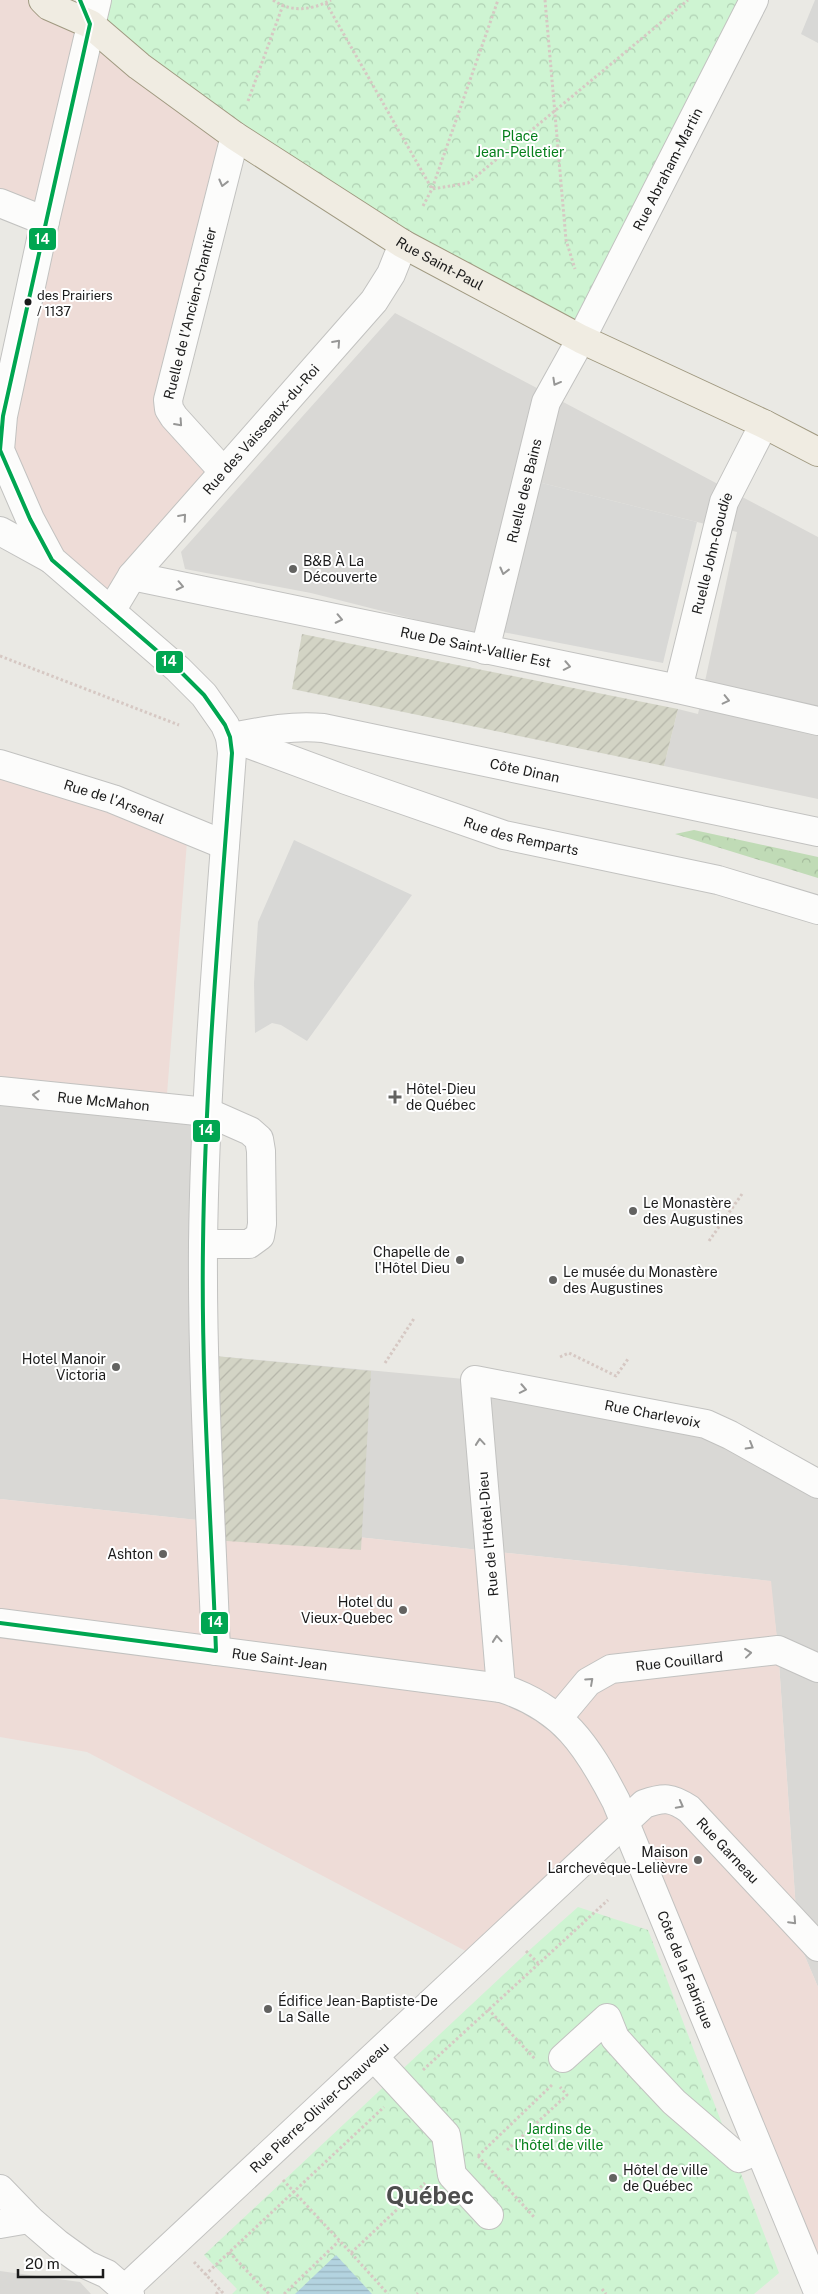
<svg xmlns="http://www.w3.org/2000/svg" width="818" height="2294" font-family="'Public Sans',sans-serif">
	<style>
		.residential { fill: #d9d8d5 }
		.commercial { fill: #eedcd7 }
		.construction { fill: url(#construction-furrows) }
		.forest { fill: url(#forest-crowns) }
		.park { fill: url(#park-crowns) }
		.parking { fill: #d8d8d6 }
		.water { fill: url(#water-rules) }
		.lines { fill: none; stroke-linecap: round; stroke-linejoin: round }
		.minor-casing { stroke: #c2c2c0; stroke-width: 30 }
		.major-casing { stroke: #a09980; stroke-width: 30 }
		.path { stroke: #d6c8c3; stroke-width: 3; stroke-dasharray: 2.5 2.5; stroke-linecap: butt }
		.minor { stroke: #fcfcfb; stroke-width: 28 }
		.major { stroke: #f0ece2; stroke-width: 28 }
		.bus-1-casing { stroke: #fff; stroke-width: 8 }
		.bus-1 { stroke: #00a651; stroke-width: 4 }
		.oneway { stroke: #979796 }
		.bus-dot { fill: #1b1b1b; stroke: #fff; stroke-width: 2 }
		.poi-dot { fill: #636361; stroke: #fff; stroke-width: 2 }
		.labels { text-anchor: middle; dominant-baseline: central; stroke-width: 4; stroke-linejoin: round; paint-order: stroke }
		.bus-label { font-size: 13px; fill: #1b1b1b; stroke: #fff; text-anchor: start }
		.park-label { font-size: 14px; fill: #047f1a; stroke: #fff }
		.street-label { font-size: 14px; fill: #1b1b1b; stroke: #fff }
		.poi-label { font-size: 14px; fill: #1b1b1b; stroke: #fff; text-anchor: start }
		.town-label { font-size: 24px; font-weight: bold; fill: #4e4e4e; stroke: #fff }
		.line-badge { stroke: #fff; stroke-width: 2 }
		.badge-label { font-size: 14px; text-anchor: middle; font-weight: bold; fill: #fff }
	</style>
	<defs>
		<pattern id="construction-furrows" width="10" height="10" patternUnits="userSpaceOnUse" patternTransform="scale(1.25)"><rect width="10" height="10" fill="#d3d4c5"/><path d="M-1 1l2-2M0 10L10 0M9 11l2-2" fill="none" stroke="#b5b5a9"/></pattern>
		<pattern id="forest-crowns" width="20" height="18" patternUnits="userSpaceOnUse" patternTransform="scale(1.25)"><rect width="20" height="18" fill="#c0dbb6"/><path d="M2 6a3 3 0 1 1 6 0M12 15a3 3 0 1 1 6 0" fill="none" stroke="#a4bb9c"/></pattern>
		<pattern id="park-crowns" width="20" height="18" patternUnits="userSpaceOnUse" patternTransform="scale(1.25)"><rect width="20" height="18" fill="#cef4d2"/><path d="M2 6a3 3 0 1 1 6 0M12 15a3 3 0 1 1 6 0" fill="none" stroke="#b0d1b4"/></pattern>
		<pattern id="water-rules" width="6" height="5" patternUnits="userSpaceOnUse" patternTransform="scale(1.25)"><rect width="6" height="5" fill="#b3d3e0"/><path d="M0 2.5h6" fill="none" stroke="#99b5c0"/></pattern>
	</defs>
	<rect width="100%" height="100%" fill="#eae9e4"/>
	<path class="residential" d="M 395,313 L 818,537 L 818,799 L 664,766 L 678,709 L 698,714 L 737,532 L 514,476 L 477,635 L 311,593 L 185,569 L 181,552 Z
		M 0,1091 L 207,1112 L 204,1355 L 475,1380 L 706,1424 L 818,1486 L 818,1987 L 798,1940 L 778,1648 L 770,1581 L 0,1499 Z
		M 0,2271 L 80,2282 L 91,2294 L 0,2294 Z"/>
	<path class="commercial" d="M 0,0 L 67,0 L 235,136 L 168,400 L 223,471 L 119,599 L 81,585 L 0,450 L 45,221 L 0,203 Z
		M 0,764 L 188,829 L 167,1094 L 0,1080 Z
		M 0,1499 L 771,1581 L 778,1648 L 798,1940 L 818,1987 L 818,2292 L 624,1823 L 479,1958 L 87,1752 L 0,1737 Z"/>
	<path class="construction" d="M 302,634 L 678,709 L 664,766 L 292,689 Z
		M 204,1355 L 371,1371 L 361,1550 L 212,1540 Z"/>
	<path class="forest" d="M 694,830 L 818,857 L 818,878 L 675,834 Z"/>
	<path class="park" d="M 81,0 L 754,0 L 581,339 L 404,244 L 93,24 Z
		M 578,1907 L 648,1930 L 779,2273 L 754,2294 L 232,2294 L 237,2289 L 204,2255 L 534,1946 Z"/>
	<path class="parking" d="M 815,0 L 818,0 L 818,43 L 801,34 Z
		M 534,481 L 697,522 L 663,663 L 497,631 Z
		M 294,840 L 412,895 L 307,1041 L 281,1025 L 272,1023 L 255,1033 L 254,983 L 258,922 Z"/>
	<path class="water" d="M 336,2255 L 372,2294 L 295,2294 Z"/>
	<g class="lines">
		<defs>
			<g id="minor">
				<path d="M 97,0 L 45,221 L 3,416 L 0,450 L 30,519 L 52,560 L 178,669 L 204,695 L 225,725 L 230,737 L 232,753 C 220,917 205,1080 203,1245 C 202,1380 211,1516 216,1651"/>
				<path d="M 0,203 L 45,221"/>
				<path id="s1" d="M 223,471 L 174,417 L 169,409 L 168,400 L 235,136"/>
				<path d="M 0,531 L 51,559"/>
				<path id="s2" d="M 132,576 L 678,689 L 818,721"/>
				<path id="s3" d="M 111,611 L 132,576 L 374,301 L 391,274 L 403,244"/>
				<path id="s4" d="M 485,650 L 546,402 L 581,339 L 754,0"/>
				<path id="s5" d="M 678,689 L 724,502 L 764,424"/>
				<path id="s6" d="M 230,737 L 346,780 L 504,835 L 718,880 L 818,910"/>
				<path id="s7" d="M 232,737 C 263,731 292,725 323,728 L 818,832"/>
				<path id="s8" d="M 0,764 L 113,799 L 225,845"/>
				<path id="s9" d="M 0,1091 L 207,1112 L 250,1131 L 259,1139 L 261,1151 L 262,1224 L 260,1236 L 249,1244 L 203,1244"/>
				<path id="s10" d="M 0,1623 L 501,1688 C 563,1708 587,1745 616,1801 L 818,2292"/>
				<path id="s11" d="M 501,1688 L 475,1380 L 706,1424 L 730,1435 L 818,1484"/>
				<path id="s12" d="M 558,1718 L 588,1682 L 611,1669 L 778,1650 L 818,1668"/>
				<path d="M 374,2057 L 446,2135 L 452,2175 L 489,2215"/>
				<path d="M 563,2058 L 607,2018 L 615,2038 L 642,2068 L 674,2102 L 739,2158 L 759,2150"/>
				<path d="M 0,2189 L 29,2219 L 58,2244 L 87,2265 L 107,2274 L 130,2294"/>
				<path d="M 0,2224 L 29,2219"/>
				<path id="s13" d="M 125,2289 L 644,1804 C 664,1797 671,1797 689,1809 L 818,1947"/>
			</g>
			<g id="major">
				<path id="s14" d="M 43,0 L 49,6 L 90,24 L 139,66 L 235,136 L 403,244 L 581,339 L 764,424 L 818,452"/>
			</g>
		</defs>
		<use href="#minor" class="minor-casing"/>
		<use href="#major" class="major-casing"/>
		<path class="path" d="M 273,0 C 291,13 312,10 331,0
			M 545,0 L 566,240 L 575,269
			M 326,3 L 432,189 L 468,183 L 688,0
			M 248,101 L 283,5
			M 423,206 L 432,189 L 498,0
			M 0,656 L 179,725
			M 709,1241 L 742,1194
			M 560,1357 L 569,1353 L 616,1376 L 628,1359
			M 385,1363 L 415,1317
			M 526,1951 L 538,1963
			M 488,2009 L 536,2060
			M 423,2070 L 608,1900
			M 507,2150 L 567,2095 L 560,2087
			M 478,2156 L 553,2084
			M 478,2156 L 534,2217
			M 283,2180 L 351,2253 L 425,2183
			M 229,2252 L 269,2294
			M 351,2253 L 388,2294
			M 194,2262 L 224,2294
			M 205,2275 L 384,2107
			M 602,2289 L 606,2294
			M 216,2294 L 220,2290
			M 284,2294 L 339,2241
			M 417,2294 L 418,2293"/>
		<use href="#minor" class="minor"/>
		<use href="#major" class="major"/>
		<defs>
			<path id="bus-1" d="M 0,1623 L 216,1651 C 211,1516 201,1380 203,1245 C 205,1080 220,917 232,753 L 230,737 L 225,725 L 204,695 L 178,669 L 52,560 L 30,519 L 0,450 L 3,416 L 90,24 L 80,0"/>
		</defs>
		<use href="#bus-1" class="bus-1-casing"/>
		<use href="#bus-1" class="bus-1"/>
	</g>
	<defs><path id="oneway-chevron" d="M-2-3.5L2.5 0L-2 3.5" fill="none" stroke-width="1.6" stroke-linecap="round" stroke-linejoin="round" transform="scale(1.25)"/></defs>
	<g class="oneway">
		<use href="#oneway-chevron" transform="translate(223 183) rotate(104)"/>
		<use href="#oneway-chevron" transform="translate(337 343) rotate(-48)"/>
		<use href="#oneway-chevron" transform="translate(556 382) rotate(119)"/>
		<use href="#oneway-chevron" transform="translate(179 423) rotate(48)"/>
		<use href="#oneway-chevron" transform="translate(183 517) rotate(-49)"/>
		<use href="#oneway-chevron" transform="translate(504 571) rotate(104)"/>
		<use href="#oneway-chevron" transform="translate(180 586) rotate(12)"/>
		<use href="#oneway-chevron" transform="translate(339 619) rotate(12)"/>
		<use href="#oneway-chevron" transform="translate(567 666) rotate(11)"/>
		<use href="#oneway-chevron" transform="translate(726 700) rotate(13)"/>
		<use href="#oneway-chevron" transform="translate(36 1095) rotate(-174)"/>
		<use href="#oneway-chevron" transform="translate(523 1389) rotate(11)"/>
		<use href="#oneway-chevron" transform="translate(480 1442) rotate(-95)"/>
		<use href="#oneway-chevron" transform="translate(750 1446) rotate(30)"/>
		<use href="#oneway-chevron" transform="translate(497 1639) rotate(-95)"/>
		<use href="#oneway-chevron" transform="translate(748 1653) rotate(-6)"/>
		<use href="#oneway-chevron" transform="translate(590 1681) rotate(-42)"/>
		<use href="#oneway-chevron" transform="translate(680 1805) rotate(28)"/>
		<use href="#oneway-chevron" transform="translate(793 1921) rotate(47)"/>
	</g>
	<circle class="bus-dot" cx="28" cy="302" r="4.5"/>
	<g class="poi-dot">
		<circle cx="293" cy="569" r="5"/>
		<path d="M392.5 1089.5h5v5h5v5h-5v5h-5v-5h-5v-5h5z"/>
		<circle cx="633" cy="1211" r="5"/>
		<circle cx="460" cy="1260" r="5"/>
		<circle cx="553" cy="1280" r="5"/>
		<circle cx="116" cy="1367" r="5"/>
		<circle cx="163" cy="1554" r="5"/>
		<circle cx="403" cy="1610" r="5"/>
		<circle cx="698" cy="1860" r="5"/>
		<circle cx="268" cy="2009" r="5"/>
		<circle cx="613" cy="2178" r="5"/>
	</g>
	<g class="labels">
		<g class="bus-label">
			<text x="37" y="295">des Prairiers<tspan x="37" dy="16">/ 1137</tspan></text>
		</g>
		<g class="park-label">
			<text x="520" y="136">Place<tspan x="520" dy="16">Jean-Pelletier</tspan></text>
			<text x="559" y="2129">Jardins de<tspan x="559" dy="16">l'hôtel de ville</tspan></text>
		</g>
		<g class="street-label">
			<text stroke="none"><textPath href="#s4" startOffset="518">Rue Abraham-Martin</textPath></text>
			<text stroke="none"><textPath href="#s14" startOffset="478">Rue Saint-Paul</textPath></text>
			<text stroke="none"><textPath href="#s1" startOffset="181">Ruelle de l'Ancien-Chantier</textPath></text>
			<text stroke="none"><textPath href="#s3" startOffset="236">Rue des Vaisseaux-du-Roi</textPath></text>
			<text stroke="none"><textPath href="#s4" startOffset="164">Ruelle des Bains</textPath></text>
			<text stroke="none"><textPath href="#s5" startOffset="140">Ruelle John-Goudie</textPath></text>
			<text stroke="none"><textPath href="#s2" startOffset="351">Rue De Saint-Vallier Est</textPath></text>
			<text stroke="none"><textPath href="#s7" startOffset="298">Côte Dinan</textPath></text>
			<text stroke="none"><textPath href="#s8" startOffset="120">Rue de l'Arsenal</textPath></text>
			<text stroke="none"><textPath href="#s6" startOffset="308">Rue des Remparts</textPath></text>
			<text stroke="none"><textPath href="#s9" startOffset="104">Rue McMahon</textPath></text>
			<text stroke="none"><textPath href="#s11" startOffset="490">Rue Charlevoix</textPath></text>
			<text transform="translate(488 1534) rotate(-95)">Rue de l'Hôtel-Dieu</text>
			<text stroke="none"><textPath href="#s10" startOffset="282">Rue Saint-Jean</textPath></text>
			<text stroke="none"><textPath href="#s12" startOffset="142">Rue Couillard</textPath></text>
			<text stroke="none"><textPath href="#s13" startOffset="815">Rue Garneau</textPath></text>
			<text stroke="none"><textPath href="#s10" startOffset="854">Côte de la Fabrique</textPath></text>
			<text stroke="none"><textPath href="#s13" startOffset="266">Rue Pierre-Olivier-Chauveau</textPath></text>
		</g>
		<g class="poi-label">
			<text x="303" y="561">B&amp;B À La<tspan x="303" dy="16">Découverte</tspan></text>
			<text x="406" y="1089">Hôtel-Dieu<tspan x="406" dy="16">de Québec</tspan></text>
			<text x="643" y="1203">Le Monastère<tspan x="643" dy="16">des Augustines</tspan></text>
			<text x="450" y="1252" text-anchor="end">Chapelle de<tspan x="450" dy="16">l'Hôtel Dieu</tspan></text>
			<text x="563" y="1272">Le musée du Monastère<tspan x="563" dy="16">des Augustines</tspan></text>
			<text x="106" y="1359" text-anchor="end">Hotel Manoir<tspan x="106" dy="16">Victoria</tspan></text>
			<text x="153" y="1554" text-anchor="end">Ashton</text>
			<text x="393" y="1602" text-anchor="end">Hotel du<tspan x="393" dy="16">Vieux-Quebec</tspan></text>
			<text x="688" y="1852" text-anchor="end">Maison<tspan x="688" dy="16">Larchevêque-Lelièvre</tspan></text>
			<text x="278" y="2001">Édifice Jean-Baptiste-De<tspan x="278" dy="16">La Salle</tspan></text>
			<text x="623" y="2170">Hôtel de ville<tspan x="623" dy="16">de Québec</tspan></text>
		</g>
		<g class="town-label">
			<text x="430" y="2195">Québec</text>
		</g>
	</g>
	<g class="line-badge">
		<rect x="28" y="227" width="29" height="24" rx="5" fill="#00a651"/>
		<rect x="155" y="650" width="29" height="24" rx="5" fill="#00a651"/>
		<rect x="192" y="1119" width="29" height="24" rx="5" fill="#00a651"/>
		<rect x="200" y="1611" width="29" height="24" rx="5" fill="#00a651"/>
	</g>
	<g class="badge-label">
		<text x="42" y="244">14</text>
		<text x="169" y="666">14</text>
		<text x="206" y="1135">14</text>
		<text x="215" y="1627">14</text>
	</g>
	<path d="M18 2269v8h85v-8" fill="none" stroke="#1b1b1b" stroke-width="2.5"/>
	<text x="25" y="2269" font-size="15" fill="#1b1b1b" stroke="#ffffff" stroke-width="4" paint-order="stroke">20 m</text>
</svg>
